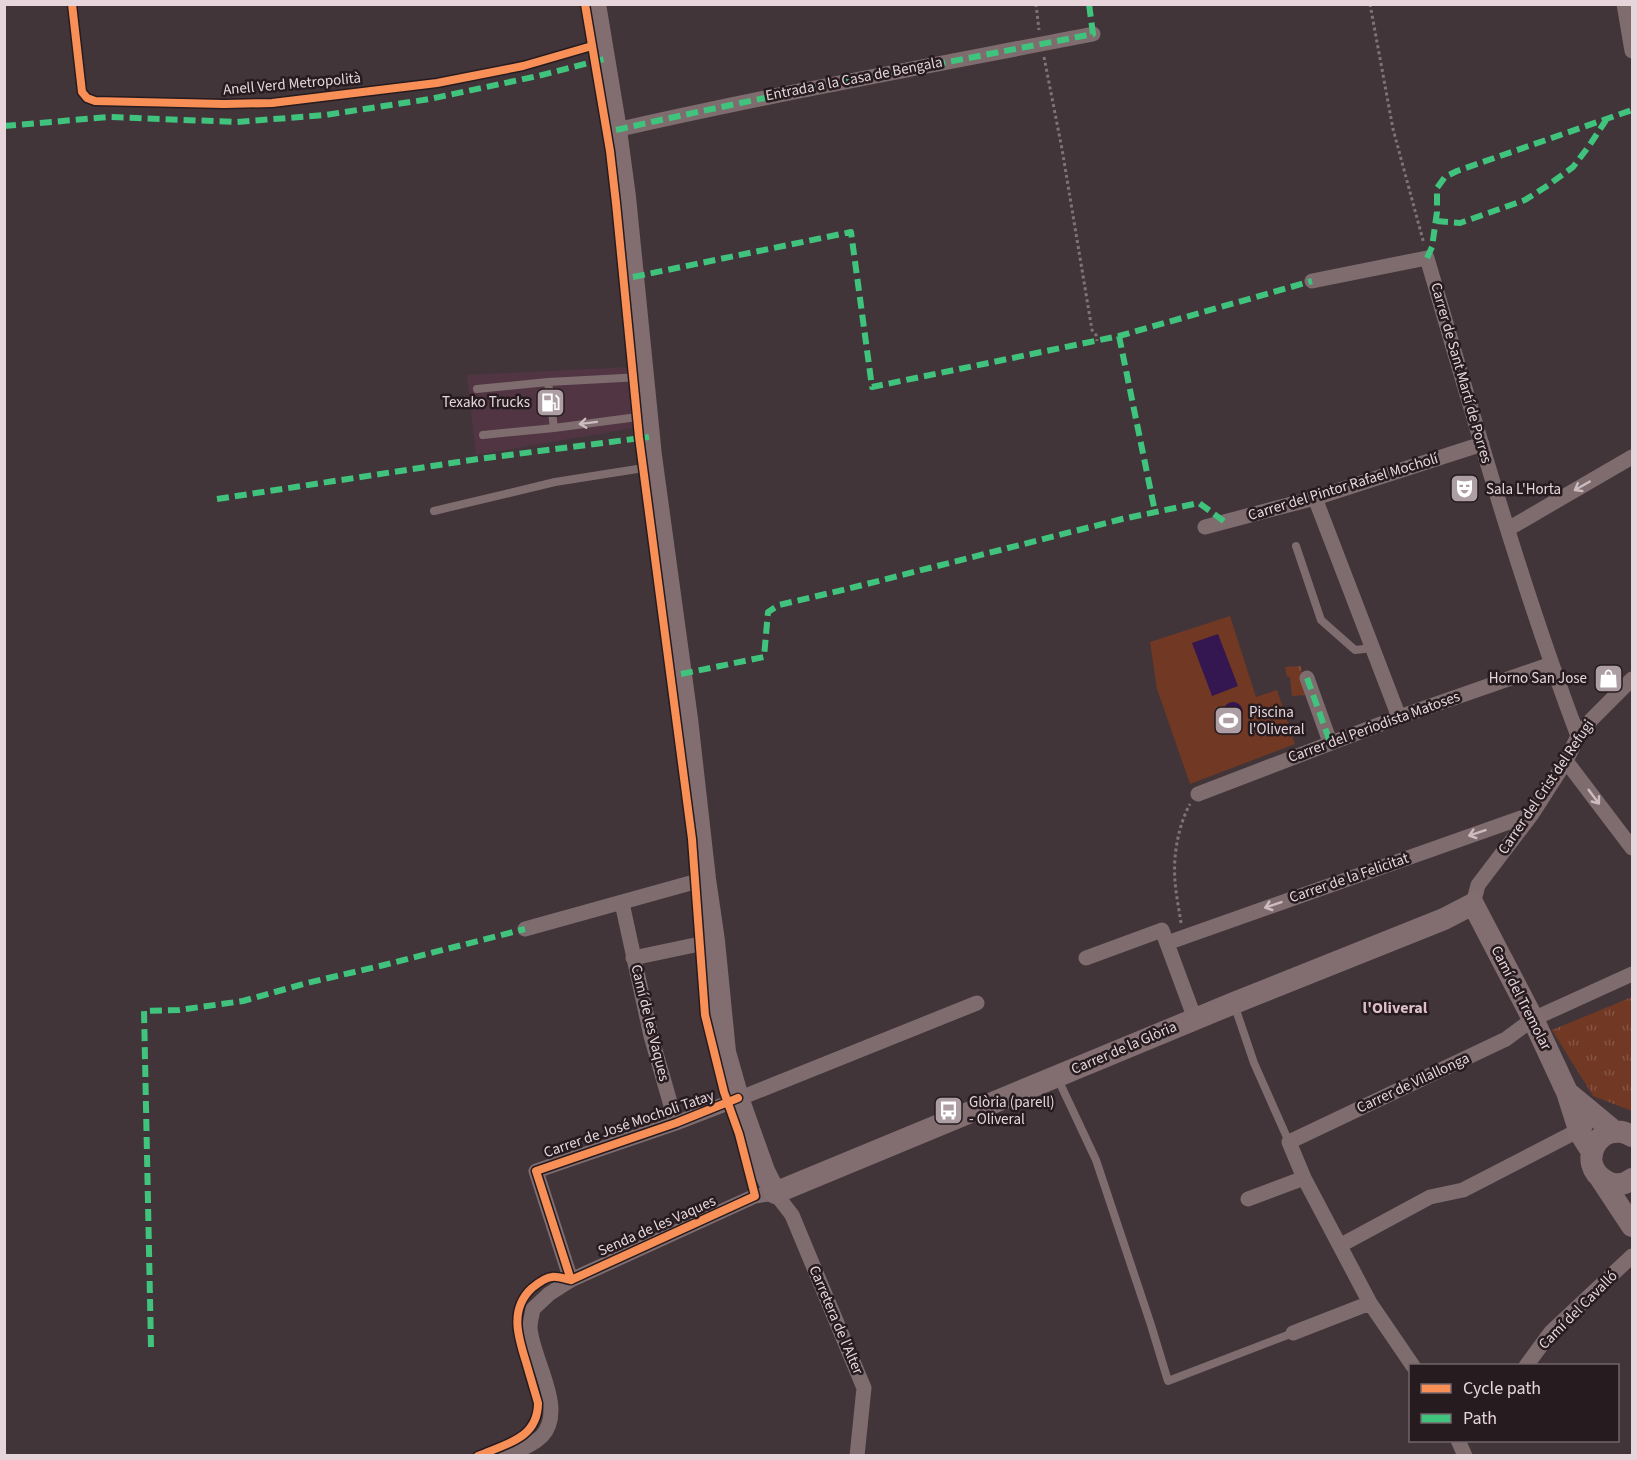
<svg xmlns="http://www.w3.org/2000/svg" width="1637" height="1460" font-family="'Source Sans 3',sans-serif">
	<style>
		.built { fill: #513542 }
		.grass { fill: url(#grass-tufts) }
		.pitch { fill: #713824 }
		.water { fill: #341751 }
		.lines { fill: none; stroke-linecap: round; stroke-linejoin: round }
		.path { stroke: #827275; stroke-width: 3; stroke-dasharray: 3 3; stroke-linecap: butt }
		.lane { stroke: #7e6c6f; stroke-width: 8 }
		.street { stroke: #7e6c6f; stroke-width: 15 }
		.secondary { stroke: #826e71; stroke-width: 22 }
		.quiet { stroke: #40c37c; stroke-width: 6; stroke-dasharray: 12 6; stroke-linecap: butt }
		.cycleway-casing { stroke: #261b1f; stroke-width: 11 }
		.cycleway { stroke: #f78f57; stroke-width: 8 }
		.oneway { stroke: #ccbcc1 }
		.labels { text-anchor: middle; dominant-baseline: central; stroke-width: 5; stroke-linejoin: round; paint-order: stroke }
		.street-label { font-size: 15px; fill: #e6d6dc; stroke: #261b1f }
		.poi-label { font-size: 15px; fill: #e6d6dc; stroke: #261b1f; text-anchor: start }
		.neighbourhood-label { font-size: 16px; font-weight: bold; fill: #debfcb; stroke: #261b1f }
	</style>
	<defs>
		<pattern id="grass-tufts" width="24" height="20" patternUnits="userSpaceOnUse" patternTransform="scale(1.5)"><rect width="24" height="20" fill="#713824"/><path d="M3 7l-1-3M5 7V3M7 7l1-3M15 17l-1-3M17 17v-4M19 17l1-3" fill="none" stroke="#855443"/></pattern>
	</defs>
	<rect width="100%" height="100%" fill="#41353a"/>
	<path class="built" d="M 628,367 L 634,428 L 476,455 L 467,375 Z"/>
	<path class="grass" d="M 1301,666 L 1305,695 L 1292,696 L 1290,677 L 1287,677 L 1285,667 Z
		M 1632,997 L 1632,1111 L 1593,1096 L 1552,1030 Z"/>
	<path class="pitch" d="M 1230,616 L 1256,697 L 1277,690 L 1295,744 L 1190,784 L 1157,689 L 1150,642 Z"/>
	<path class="water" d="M 1218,634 L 1238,686 L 1212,696 L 1192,643 Z
		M1223 712a10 10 0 1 1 20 0a10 10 0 1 1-20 0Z"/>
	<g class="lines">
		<path class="path" d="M 1036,4 L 1039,30
			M 1370,4 L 1393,129 L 1424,244
			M 1044,57 L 1062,149 L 1092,330 L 1096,335 L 1097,341
			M 1181,923 C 1179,909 1176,895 1175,881 C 1173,856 1178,826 1190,804"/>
		<path class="lane" d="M 641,377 L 548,382 L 554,428 L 645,416
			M 477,389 L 548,382
			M 483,435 L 554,428
			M 434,511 L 555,482 L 650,467
			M 1296,546 L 1321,620 L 1355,650 L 1373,648
			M 1234,1004 L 1254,1063 L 1289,1142
			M 1057,1077 L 1096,1160 L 1151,1325 L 1168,1381 L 1293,1333"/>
		<path class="street" d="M 1624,4 L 1632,51
			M 616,130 C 774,94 934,65 1093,34
			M 1312,281 L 1427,258 C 1474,418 1519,580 1578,736
			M 1315,498 L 1399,717
			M 1205,527 L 1315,498 L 1482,444
			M 1508,529 L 1632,457
			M 1307,678 L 1330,742
			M 1566,761 L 1632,848
			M 1198,794 L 1399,717 L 1551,664
			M 622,903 L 651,1036 L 676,1123
			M 1473,904 L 1478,885 L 1532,814 L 1566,761 L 1578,736 L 1592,719 L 1632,679
			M 525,929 L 705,879
			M 1167,943 L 1532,814
			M 633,958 L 714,941
			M 1086,958 L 1162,930 L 1195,1019
			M 1248,1199 L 1304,1178
			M 1341,1245 L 1430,1197 L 1463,1190 L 1585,1127
			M 571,1280 L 536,1171 L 676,1123 L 728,1103 L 977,1003
			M 1293,1333 L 1370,1303
			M 1413,1366 L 1370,1303 L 1304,1178 L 1289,1142 L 1506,1039 L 1533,1019 L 1632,974
			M 1526,1366 L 1551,1332 L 1632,1256
			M 1458,1440 L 1465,1456
			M 504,1456 C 517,1450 532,1446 542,1436 C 567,1409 532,1359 530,1328 C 530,1322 532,1315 533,1309 L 549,1294 L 571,1280 L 755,1196 L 775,1193 L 792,1215 L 864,1388 L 857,1456"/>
		<path class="secondary" d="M 595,4 L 616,130 L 625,197 L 651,456 L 687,719 L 705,879 L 714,941 L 725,1052 L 738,1098 L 764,1171 L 775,1193 L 1234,1003 L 1444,919 L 1473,904 L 1533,1019 L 1567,1092 L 1580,1133 L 1592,1152
			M 1568,1093 L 1615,1132
			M 1632,1136 C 1600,1117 1574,1164 1606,1181 C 1614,1186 1624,1185 1632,1179
			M 1601,1179 L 1632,1226"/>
		<path class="quiet" d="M 4,126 L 109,117 L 237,122 L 325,115 L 430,99 L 538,76 L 604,59
			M 616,130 C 774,94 934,65 1093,34 L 1089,4
			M 1436,221 L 1460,223 L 1525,200 L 1547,186 L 1573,167 L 1589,146 L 1606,120
			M 1427,258 L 1432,247 L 1437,212 L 1437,188 L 1445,177 L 1457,171 L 1632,110
			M 633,277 L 851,232 L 872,387 L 1119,336 L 1312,281
			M 1119,336 L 1155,512
			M 217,499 L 478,459 L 649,437
			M 681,674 L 764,657 L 768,612 L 779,605 L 847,589 L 1122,519 L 1199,503 L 1225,522
			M 1307,678 L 1330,742
			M 151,1347 L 144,1011 L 179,1010 L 243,1001 L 307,983 L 380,966 L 525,929"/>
		<defs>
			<path id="cycleway" d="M 72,4 L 82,92 L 87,98 L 95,101 L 224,104 L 272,103 L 437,83 L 523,66 L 592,46
				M 571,1280 L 755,1196 L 739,1134 L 724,1092 L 705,1015 L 692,839 L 639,437 L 616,203 L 610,151 L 585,4
				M 571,1280 L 536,1171 L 676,1123 L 738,1098
				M 478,1456 C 505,1444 538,1439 538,1403 C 534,1389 530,1376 526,1362 C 518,1337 509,1309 532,1288 C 537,1284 546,1277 552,1277 C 557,1276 565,1279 571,1280"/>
		</defs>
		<use href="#cycleway" class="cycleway-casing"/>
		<use href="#cycleway" class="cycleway"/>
	</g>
	<defs><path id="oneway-shaft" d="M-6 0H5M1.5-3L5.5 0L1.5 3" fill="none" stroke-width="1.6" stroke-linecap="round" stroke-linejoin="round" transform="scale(1.5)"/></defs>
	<g class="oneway">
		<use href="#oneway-shaft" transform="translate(588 423) rotate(173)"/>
		<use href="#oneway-shaft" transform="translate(1582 486) rotate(150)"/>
		<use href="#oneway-shaft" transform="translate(1594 797) rotate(53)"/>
		<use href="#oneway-shaft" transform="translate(1477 833) rotate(161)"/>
		<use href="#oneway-shaft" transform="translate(1273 905) rotate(161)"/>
	</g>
	<defs>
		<symbol id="fuel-square" viewBox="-11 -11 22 22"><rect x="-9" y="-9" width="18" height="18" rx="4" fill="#ac9ea3" stroke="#261b1f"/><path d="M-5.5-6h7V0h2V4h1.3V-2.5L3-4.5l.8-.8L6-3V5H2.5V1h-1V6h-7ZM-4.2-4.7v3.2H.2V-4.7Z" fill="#fff"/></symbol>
		<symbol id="theatre-square" viewBox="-11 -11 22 22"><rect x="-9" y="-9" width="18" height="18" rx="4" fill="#ac9ea3" stroke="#261b1f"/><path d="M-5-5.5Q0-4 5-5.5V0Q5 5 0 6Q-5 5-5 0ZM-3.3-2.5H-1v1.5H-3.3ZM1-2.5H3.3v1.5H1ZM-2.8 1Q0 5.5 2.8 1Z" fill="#fff"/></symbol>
		<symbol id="shop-square" viewBox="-11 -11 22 22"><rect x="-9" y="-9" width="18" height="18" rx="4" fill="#ac9ea3" stroke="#261b1f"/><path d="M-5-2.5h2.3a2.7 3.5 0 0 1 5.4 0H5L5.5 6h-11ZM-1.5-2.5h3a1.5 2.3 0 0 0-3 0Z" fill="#fff"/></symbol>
		<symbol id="stadium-square" viewBox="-11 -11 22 22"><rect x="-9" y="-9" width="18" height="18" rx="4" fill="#ac9ea3" stroke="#261b1f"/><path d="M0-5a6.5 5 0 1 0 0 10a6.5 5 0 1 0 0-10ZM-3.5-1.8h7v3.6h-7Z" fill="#fff"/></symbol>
		<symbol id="bus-square" viewBox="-11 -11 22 22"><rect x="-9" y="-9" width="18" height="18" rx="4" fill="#ac9ea3" stroke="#261b1f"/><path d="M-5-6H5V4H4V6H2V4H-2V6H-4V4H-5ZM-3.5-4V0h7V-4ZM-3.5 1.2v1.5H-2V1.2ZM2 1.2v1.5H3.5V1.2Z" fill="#fff"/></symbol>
	</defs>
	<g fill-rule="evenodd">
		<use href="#fuel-square" x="534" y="386" width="33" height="33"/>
		<use href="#theatre-square" x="1448" y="472" width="33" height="33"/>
		<use href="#shop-square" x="1592" y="662" width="33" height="33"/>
		<use href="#stadium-square" x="1212" y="704" width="33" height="33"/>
		<use href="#bus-square" x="932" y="1094" width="33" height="33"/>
	</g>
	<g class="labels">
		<g class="street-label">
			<text transform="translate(854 79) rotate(-11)">Entrada a la Casa de Bengala</text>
			<text transform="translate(292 84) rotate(-5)">Anell Verd Metropolità</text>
			<text transform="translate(1461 373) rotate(74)">Carrer de Sant Martí de Porres</text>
			<text transform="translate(1343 487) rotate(-17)">Carrer del Pintor Rafael Mocholí</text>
			<text transform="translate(1374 727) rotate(-20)">Carrer del Periodista Matoses</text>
			<text transform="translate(1546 787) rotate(-56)">Carrer del Crist del Refugi</text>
			<text transform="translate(1349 878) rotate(-19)">Carrer de la Felicitat</text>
			<text transform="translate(1521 998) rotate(63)">Camí del Tremolar</text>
			<text transform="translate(650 1023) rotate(76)">Camí de les Vaques</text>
			<text transform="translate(1124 1048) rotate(-23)">Carrer de la Glòria</text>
			<text transform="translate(1413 1083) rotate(-25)">Carrer de Vilallonga</text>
			<text transform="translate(629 1124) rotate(-19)">Carrer de José Mocholi Tatay</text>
			<text transform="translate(657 1226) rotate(-24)">Senda de les Vaques</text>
			<text transform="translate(1578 1310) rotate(-45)">Camí del Cavalló</text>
			<text transform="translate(836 1320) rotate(67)">Carretera de l'Alter</text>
		</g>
		<g class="poi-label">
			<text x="530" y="402" text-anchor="end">Texako Trucks</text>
			<text x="1486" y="489">Sala L'Horta</text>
			<text x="1587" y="678" text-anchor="end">Horno San Jose</text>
			<text x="1249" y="712">Piscina<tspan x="1249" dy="17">l'Oliveral</tspan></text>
			<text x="969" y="1102">Glòria (parell)<tspan x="969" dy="17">- Oliveral</tspan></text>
		</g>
		<g class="neighbourhood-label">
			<text x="1395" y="1008">l'Oliveral</text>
		</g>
	</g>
	<rect width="1637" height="1460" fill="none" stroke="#e6d6dc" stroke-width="12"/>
	<rect x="1409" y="1364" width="210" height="78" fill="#261b1f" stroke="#73666b" stroke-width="1.5"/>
	<rect x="1421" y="1384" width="30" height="9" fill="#f78f57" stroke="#73666b" stroke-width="1.5"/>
	<text x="1463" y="1394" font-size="18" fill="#e6d6dc">Cycle path</text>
	<rect x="1421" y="1414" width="30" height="9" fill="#40c37c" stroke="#73666b" stroke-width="1.5"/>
	<text x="1463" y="1424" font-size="18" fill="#e6d6dc">Path</text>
</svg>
